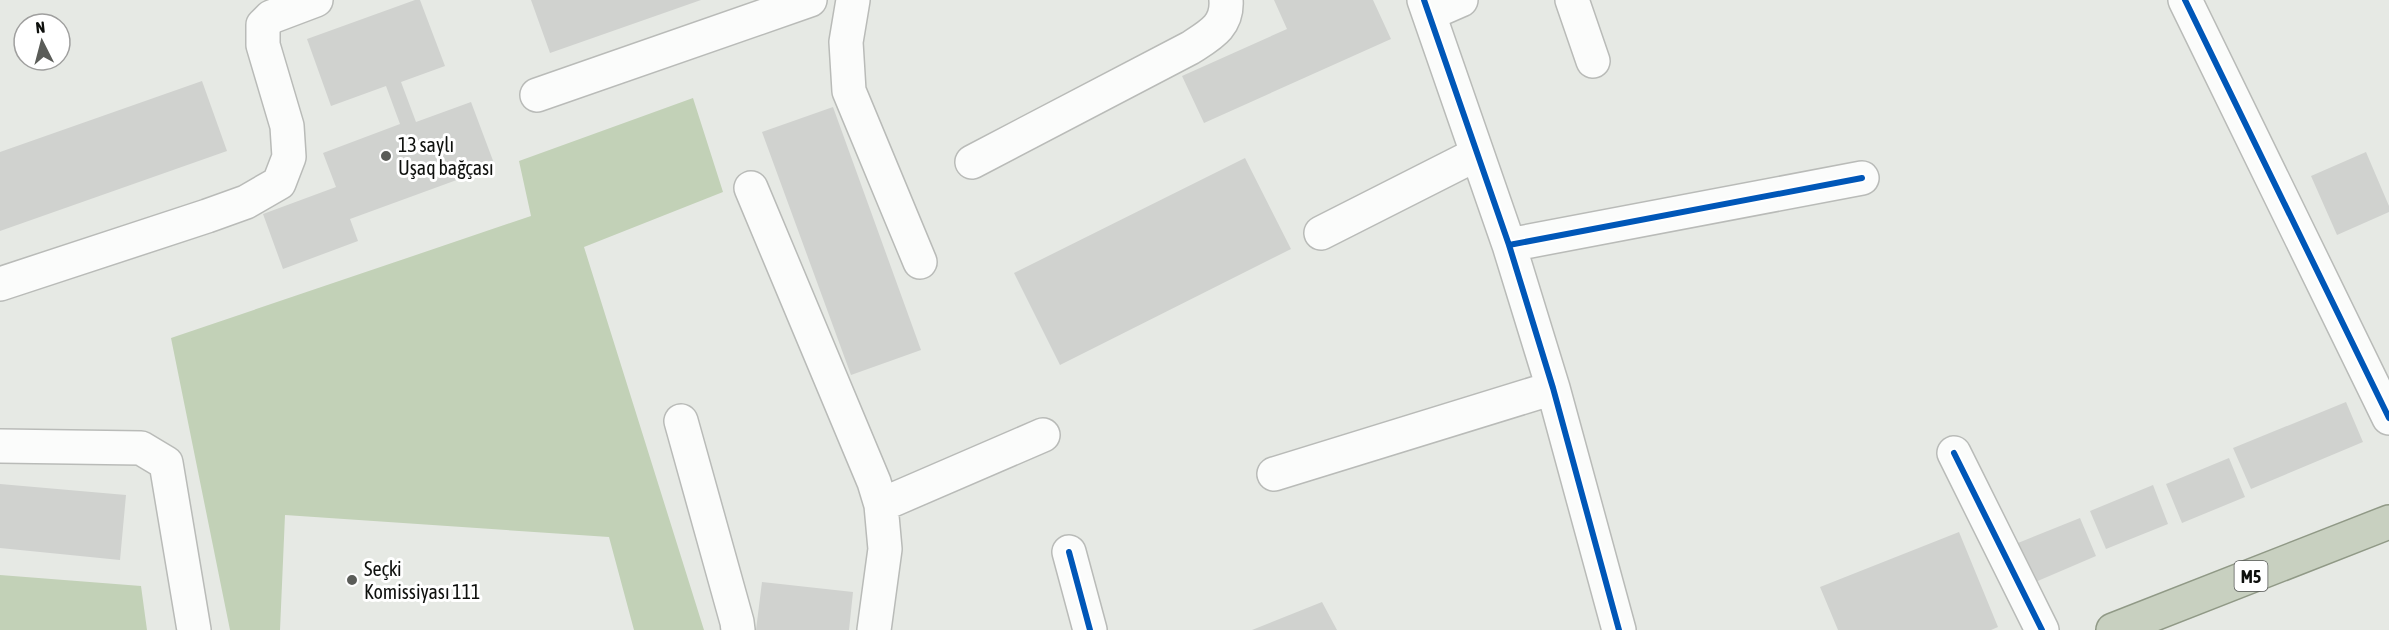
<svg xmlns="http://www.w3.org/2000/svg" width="2389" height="630" font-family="'Asap Condensed',sans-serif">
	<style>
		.forest { fill: #c2d1b7 }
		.building { fill: #d0d2cf }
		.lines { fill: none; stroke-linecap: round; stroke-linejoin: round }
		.minor-casing { stroke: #b9bbb8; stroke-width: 36 }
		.highway-casing { stroke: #909986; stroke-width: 36 }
		.minor { stroke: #fbfcfb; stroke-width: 33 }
		.highway { stroke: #c8d0c0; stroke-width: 33 }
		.cycleway-casing { stroke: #fff; stroke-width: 10 }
		.cycleway { stroke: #0057b8; stroke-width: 6 }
		.poi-dot { fill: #5a5c58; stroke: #fff; stroke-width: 2 }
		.labels { text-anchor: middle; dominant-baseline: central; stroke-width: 6; stroke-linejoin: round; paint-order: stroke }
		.shield { fill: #fff; stroke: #565856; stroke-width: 1.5 }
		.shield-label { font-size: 18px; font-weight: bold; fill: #0e100d }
		.poi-label { font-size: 20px; fill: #0e100d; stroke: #fff; text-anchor: start }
	</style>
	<rect width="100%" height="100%" fill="#e6e9e4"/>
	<path class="forest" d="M 693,98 L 723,192 L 584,247 L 704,630 L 634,630 L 609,537 L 285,515 L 280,630 L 230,630 L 171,338 L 531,216 L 519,161 Z
		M 0,575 L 141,586 L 147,630 L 0,630 Z"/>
	<path class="building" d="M 415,0 L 420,0 L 445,66 L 401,82 L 416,122 L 471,102 L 495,166 L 350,219 L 358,241 L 283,269 L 263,214 L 336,187 L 323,153 L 400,124 L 386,86 L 331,106 L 307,39 Z
		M 531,0 L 701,0 L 550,53 Z
		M 1274,0 L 1373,0 L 1391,39 L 1204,123 L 1182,76 L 1287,29 Z
		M 202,81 L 227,151 L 0,231 L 0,152 Z
		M 833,107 L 921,350 L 851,375 L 762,132 Z
		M 2366,152 L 2389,206 L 2389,212 L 2337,235 L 2311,176 Z
		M 1245,158 L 1291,249 L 1060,365 L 1014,273 Z
		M 2346,402 L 2363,442 L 2251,489 L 2233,448 Z
		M 2229,458 L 2245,497 L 2182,523 L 2166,484 Z
		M 0,484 L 126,495 L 120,560 L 0,548 Z
		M 2153,485 L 2168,524 L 2106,549 L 2090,511 Z
		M 2080,518 L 2096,556 L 2033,583 L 2018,543 Z
		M 1959,532 L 1998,627 L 1991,630 L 1838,630 L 1820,587 Z
		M 762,582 L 853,592 L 849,630 L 756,630 Z
		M 1322,602 L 1337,630 L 1252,630 Z"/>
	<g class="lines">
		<defs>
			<path id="minor" d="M 853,0 L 846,42 L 849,91 L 920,262
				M 1424,0 L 1509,245 L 1553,388 L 1619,630
				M 1572,0 L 1593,61
				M 2185,0 L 2389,418
				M 1429,14 L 1461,0
				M 537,95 L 810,0
				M 972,162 L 1190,48 C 1210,35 1228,26 1226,0
				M 751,188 L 874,482 L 881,505 L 885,549 L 874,630
				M 1321,233 L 1477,154
				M 1509,245 L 1862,178
				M 0,284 L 207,216 L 246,202 L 279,183 L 289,157 L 287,126 L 263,45 L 263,25 L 271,17 L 316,0
				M 681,421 L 737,622 L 738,630
				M 0,446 L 141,448 L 166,463 L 194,630
				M 1954,453 L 2042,630
				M 1274,474 L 1553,388
				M 881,505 L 1043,435
				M 1069,552 L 1090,630"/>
			<path id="highway" d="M 2113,630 L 2389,522"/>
		</defs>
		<use href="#minor" class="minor-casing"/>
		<use href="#highway" class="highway-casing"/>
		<use href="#minor" class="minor"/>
		<use href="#highway" class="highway"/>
		<defs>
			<path id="cycleway" d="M 1424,0 L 1509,245 L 1553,388 L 1619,630
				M 2185,0 L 2389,418
				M 1509,245 L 1862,178
				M 1954,453 L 2042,630
				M 1069,552 L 1090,630"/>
		</defs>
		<use href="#cycleway" class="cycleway-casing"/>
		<use href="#cycleway" class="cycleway"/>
	</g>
	<g class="poi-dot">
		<circle cx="386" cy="156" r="6"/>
		<circle cx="352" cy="580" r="6"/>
	</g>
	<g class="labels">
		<rect class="shield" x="2234.5" y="561" width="33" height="30" rx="4.5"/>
		<g class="shield-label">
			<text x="2251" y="576">M5</text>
		</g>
		<g class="poi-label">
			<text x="398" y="144">13 saylı<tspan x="398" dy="23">Uşaq bağçası</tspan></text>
			<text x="364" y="568">Seçki<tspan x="364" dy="23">Komissiyası 111</tspan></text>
		</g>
	</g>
	<g transform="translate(42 42) rotate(354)"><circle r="28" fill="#ffffff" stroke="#9f9f9e" stroke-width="1.5"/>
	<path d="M0-4.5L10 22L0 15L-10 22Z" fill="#5a5c58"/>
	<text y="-9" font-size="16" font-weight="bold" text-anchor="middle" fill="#0e100d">N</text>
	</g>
</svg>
